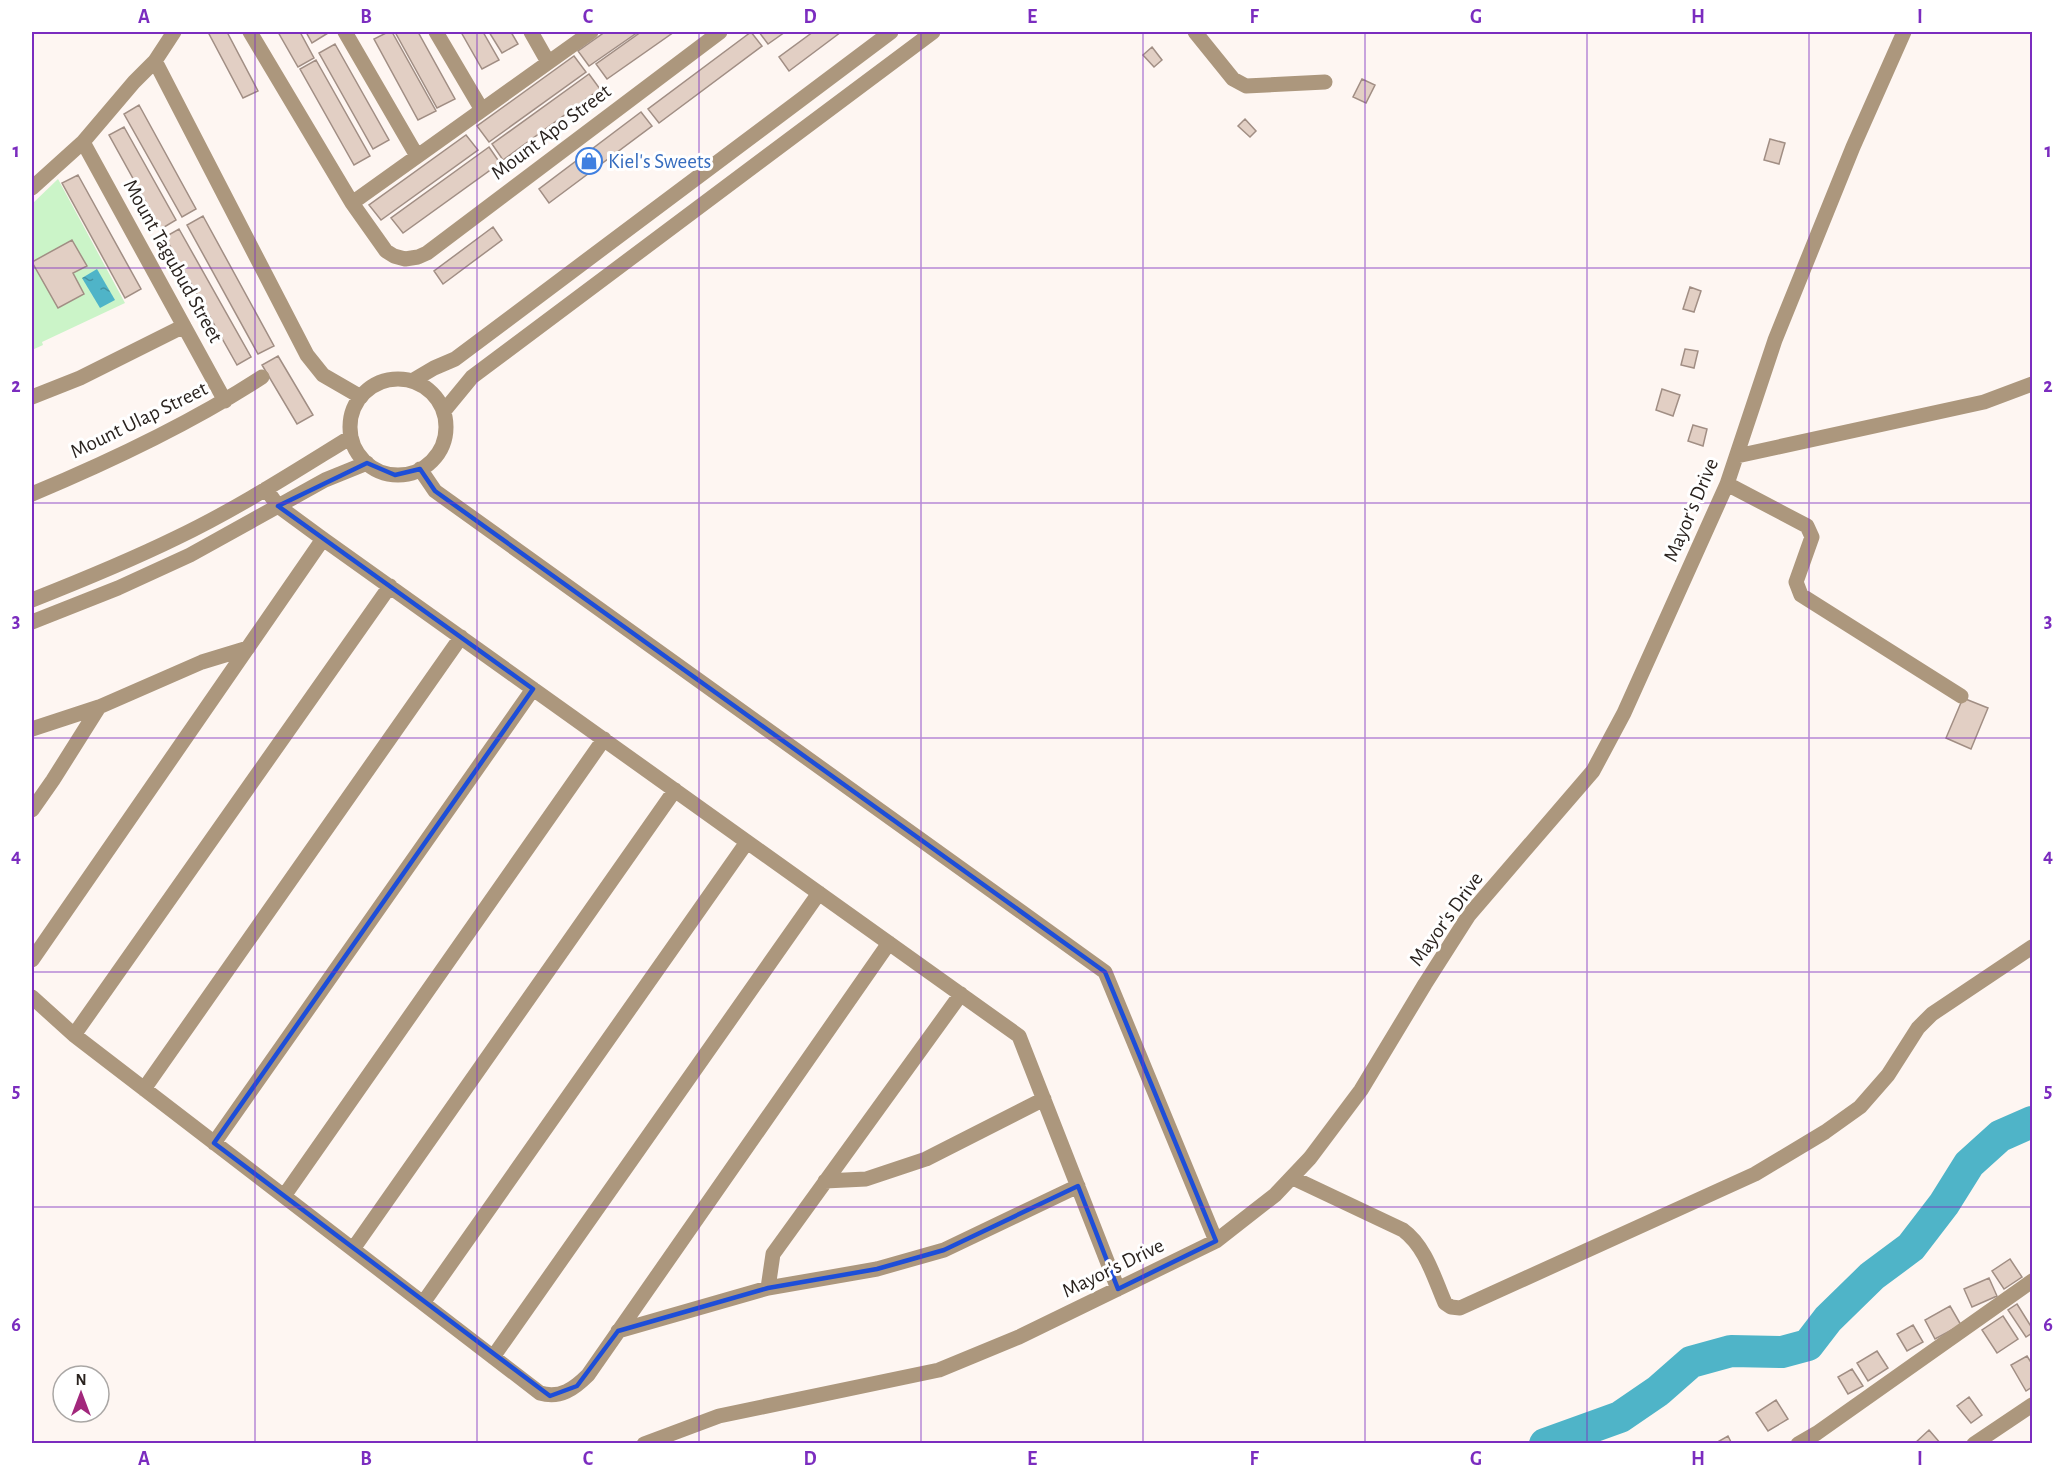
<svg xmlns="http://www.w3.org/2000/svg" width="2064" height="1475" font-family="'Alegreya Sans',sans-serif">
	<style>
		.park { fill: #cbf4c8 }
		.water { fill: url(#water-ripples) }
		.lines { fill: none; stroke-linecap: round; stroke-linejoin: round }
		.river { stroke: #4fb4c8; stroke-width: 32 }
		.building { fill: #e2cfc4; stroke: #a18e84; stroke-width: 1.5 }
		.minor { stroke: #ac977d; stroke-width: 15 }
		.marked { fill: none; stroke: #1d4ed8; stroke-width: 4.5; stroke-linejoin: round }
		.grid { fill: none; stroke: #7b2cbf; stroke-width: 1.5; stroke-opacity: 0.55 }
		.labels { text-anchor: middle; dominant-baseline: central; stroke-width: 6; stroke-linejoin: round; paint-order: stroke }
		.street-label { font-size: 21px; fill: #2a231f; stroke: #fff }
		.shop-label { font-size: 21px; fill: #366cbe; stroke: #fff; text-anchor: start }
		.neatline { fill: none; stroke: #7b2cbf; stroke-width: 2 }
		.grid-label { font-size: 20px; text-anchor: middle; font-weight: bold; fill: #7b2cbf }
	</style>
	<defs>
		<pattern id="water-ripples" width="26" height="14" patternUnits="userSpaceOnUse" patternTransform="scale(1.5)"><rect width="26" height="14" fill="#4fb4c8"/><path d="M2 4q2-2 4 0t4 0M15 11q2-2 4 0t4 0" fill="none" stroke="#4292a2"/></pattern>
	</defs>
	<rect width="100%" height="100%" fill="#fef6f2"/>
	<path class="park" d="M 58,179 L 125,303 L 42,342 L 43,345 L 32,350 L 32,204 Z"/>
	<path class="water" d="M 97,269 L 115,300 L 100,308 L 82,278 Z"/>
	<g class="lines">
		<path class="river" d="M 1545,1444 L 1620,1417 L 1658,1391 L 1691,1362 L 1731,1351 L 1782,1352 L 1808,1345 L 1828,1319 L 1872,1276 L 1911,1247 L 1944,1204 L 1969,1164 L 2000,1136 L 2032,1122"/>
	</g>
	<path class="building" d="M 208,32 L 227,32 L 258,91 L 243,98 Z
		M 278,32 L 300,32 L 314,58 L 298,67 Z
		M 306,32 L 327,32 L 328,33 L 312,43 Z
		M 388,32 L 392,32 L 436,111 L 418,120 L 374,39 Z
		M 395,32 L 418,32 L 455,99 L 437,108 Z
		M 461,32 L 483,32 L 499,60 L 482,69 Z
		M 489,32 L 511,32 L 518,44 L 502,53 Z
		M 605,32 L 638,32 L 589,66 L 578,51 Z
		M 641,32 L 674,32 L 607,79 L 596,64 Z
		M 751,32 L 762,46 L 659,123 L 648,109 Z
		M 759,32 L 785,32 L 768,44 Z
		M 813,32 L 841,32 L 789,71 L 779,57 Z
		M 335,44 L 389,140 L 373,149 L 319,53 Z
		M 1152,47 L 1162,60 L 1154,67 L 1143,55 Z
		M 574,56 L 586,72 L 489,142 L 477,126 Z
		M 316,60 L 370,156 L 354,165 L 300,69 Z
		M 589,74 L 600,89 L 503,160 L 492,144 Z
		M 1362,79 L 1375,85 L 1366,103 L 1353,97 Z
		M 139,105 L 196,209 L 182,217 L 124,114 Z
		M 641,112 L 652,126 L 549,203 L 539,189 Z
		M 1245,119 L 1256,131 L 1250,137 L 1238,126 Z
		M 124,127 L 176,220 L 161,229 L 109,135 Z
		M 466,135 L 478,150 L 381,220 L 369,205 Z
		M 1770,139 L 1785,143 L 1779,164 L 1764,160 Z
		M 489,147 L 500,163 L 403,233 L 391,218 Z
		M 78,175 L 141,289 L 125,298 L 62,183 Z
		M 203,216 L 274,346 L 258,354 L 187,225 Z
		M 493,227 L 502,240 L 443,284 L 434,271 Z
		M 179,229 L 251,357 L 237,365 L 165,237 Z
		M 72,240 L 87,266 L 73,273 L 84,294 L 58,308 L 32,262 Z
		M 1690,287 L 1701,291 L 1694,312 L 1683,309 Z
		M 1685,349 L 1698,351 L 1694,368 L 1681,365 Z
		M 278,356 L 313,415 L 297,424 L 262,365 Z
		M 1662,389 L 1680,395 L 1673,416 L 1656,410 Z
		M 1693,425 L 1707,429 L 1703,446 L 1688,441 Z
		M 1963,698 L 1988,708 L 1971,749 L 1946,738 Z
		M 2010,1259 L 2022,1277 L 2004,1289 L 1992,1271 Z
		M 1989,1278 L 1997,1296 L 1972,1307 L 1964,1289 Z
		M 2017,1304 L 2032,1328 L 2032,1333 L 2026,1337 L 2008,1310 Z
		M 1950,1306 L 1961,1325 L 1935,1339 L 1925,1320 Z
		M 2003,1316 L 2018,1339 L 1997,1353 L 1982,1330 Z
		M 1913,1325 L 1923,1342 L 1907,1351 L 1897,1334 Z
		M 1877,1351 L 1888,1368 L 1868,1381 L 1857,1363 Z
		M 2027,1356 L 2032,1364 L 2032,1387 L 2026,1391 L 2011,1365 Z
		M 1852,1369 L 1863,1386 L 1848,1394 L 1838,1377 Z
		M 1969,1397 L 1982,1415 L 1971,1423 L 1957,1406 Z
		M 1776,1400 L 1788,1419 L 1768,1431 L 1756,1413 Z
		M 1929,1430 L 1941,1444 L 1914,1444 Z
		M 1728,1436 L 1732,1444 L 1714,1444 Z"/>
	<g class="lines">
		<path class="minor" d="M 250,32 L 352,203 L 386,251 L 394,256 L 405,259 L 418,257 L 427,253 L 720,32
			M 345,32 L 417,156
			M 436,32 L 482,110
			M 531,32 L 548,62
			M 1195,32 L 1233,79 L 1246,86 L 1325,82
			M 155,61 L 307,355 L 323,375 L 361,397
			M 83,142 L 225,401
			M 32,188 L 83,142 L 134,82 L 155,61 L 174,32
			M 352,203 L 591,32
			M350 427a48 48 0 1 1 96 0a48 48 0 1 1-96 0Z
			M 412,381 L 434,368 L 455,359 L 891,32
			M 32,397 L 80,378 L 184,326
			M 444,411 L 472,377 L 933,32
			M 1737,456 L 1984,402 L 2032,384
			M 420,469 L 435,491 L 1105,972 L 1216,1241
			M 1727,484 L 1807,526 L 1812,537 L 1796,582 L 1801,595 L 1961,696
			M 266,489 L 278,506 L 323,539 L 1019,1036 L 1118,1289
			M 32,494 C 111,461 190,424 262,377
			M 32,600 C 80,581 129,561 176,538 C 237,509 294,472 351,437
			M 32,622 L 118,588 L 190,555 L 325,480 L 367,463
			M 32,729 L 99,707 L 202,662 L 248,648
			M 32,810 L 53,780 L 99,707
			M 32,960 L 323,539
			M 32,997 L 74,1035 L 540,1393 C 560,1399 574,1389 588,1375 L 889,943
			M 74,1035 L 390,586
			M 144,1089 L 461,637
			M 214,1143 L 533,689
			M 1293,1178 L 1403,1230 C 1426,1247 1434,1278 1445,1303 L 1451,1307 L 1460,1308 L 1755,1174 L 1825,1132 L 1860,1107 L 1888,1075 L 1918,1028 L 1932,1014 L 2032,947
			M 825,1181 L 866,1179 L 926,1159 L 1044,1099
			M 284,1196 L 604,739
			M 353,1249 L 675,790
			M 768,1288 L 773,1254 L 961,994
			M 423,1303 L 747,842
			M 618,1331 L 768,1288 L 877,1269 L 944,1250 L 1078,1186
			M 493,1357 L 819,893
			M 644,1444 L 719,1416 L 939,1370 L 1019,1337 L 1216,1241 L 1275,1195 L 1310,1158 L 1361,1090 L 1425,984 L 1469,915 L 1593,771 L 1624,713 L 1727,484 L 1775,340 L 1853,147 L 1904,32
			M 1798,1444 L 1817,1433 L 2032,1281
			M 1974,1444 L 2032,1405"/>
	</g>
	<path class="marked" d="M 367,463 L 395,475 L 420,469 L 435,491 L 1105,972 L 1216,1241 L 1118,1289 L 1078,1186 L 944,1250 L 877,1269 L 768,1288 L 618,1331 L 577,1386 L 550,1396 L 214,1143 L 533,689 L 278,506 Z"/>
	<path class="grid" d="M 255,32 L 255,1444M 477,32 L 477,1444M 699,32 L 699,1444M 921,32 L 921,1444M 1143,32 L 1143,1444M 1365,32 L 1365,1444M 1587,32 L 1587,1444M 1809,32 L 1809,1444M 32,268 L 2032,268M 32,503 L 2032,503M 32,738 L 2032,738M 32,972 L 2032,972M 32,1207 L 2032,1207"/>
	<defs>
		<symbol id="shop-ring" viewBox="-11 -11 22 22"><circle r="9.5" fill="#fff" stroke="#3f7fe0" stroke-width="1.5"/><path d="M-5-2.5h2.3a2.7 3.5 0 0 1 5.4 0H5L5.5 6h-11ZM-1.5-2.5h3a1.5 2.3 0 0 0-3 0Z" fill="#3f7fe0"/></symbol>
	</defs>
	<g fill-rule="evenodd">
		<use href="#shop-ring" x="574" y="146" width="30" height="30"/>
	</g>
	<g class="labels">
		<g class="street-label">
			<text transform="translate(551 132) rotate(-37)">Mount Apo Street</text>
			<text transform="translate(173 261) rotate(61)">Mount Tagubud Street</text>
			<text transform="translate(139 420) rotate(-26)">Mount Ulap Street</text>
			<text transform="translate(1691 510) rotate(-67)">Mayor's Drive</text>
			<text transform="translate(1446 919) rotate(-54)">Mayor's Drive</text>
			<text transform="translate(1113 1268) rotate(-26)">Mayor's Drive</text>
		</g>
		<g class="shop-label">
			<text x="608" y="161">Kiel's Sweets</text>
		</g>
	</g>
	<rect width="2064" height="1475" fill="none" stroke="#ffffff" stroke-width="66"/>
	<g transform="translate(81 1394)"><circle r="28" fill="#ffffff" stroke="#aaa7a5" stroke-width="1.5"/>
	<path d="M0-4.5L10 22L0 15L-10 22Z" fill="#a2277c"/>
	<text y="-9" font-size="16" font-weight="bold" text-anchor="middle" fill="#2a231f">N</text>
	</g>
	<rect x="33" y="33" width="1998" height="1409" class="neatline"/>
	<g class="grid-label">
		<text x="144" y="23">A</text>
		<text x="366" y="23">B</text>
		<text x="588" y="23">C</text>
		<text x="810" y="23">D</text>
		<text x="1032" y="23">E</text>
		<text x="1254" y="23">F</text>
		<text x="1476" y="23">G</text>
		<text x="1698" y="23">H</text>
		<text x="1920" y="23">I</text>
		<text x="16" y="157">1</text>
		<text x="2048" y="157">1</text>
		<text x="16" y="392">2</text>
		<text x="2048" y="392">2</text>
		<text x="16" y="627">3</text>
		<text x="2048" y="627">3</text>
		<text x="16" y="862">4</text>
		<text x="2048" y="862">4</text>
		<text x="16" y="1097">5</text>
		<text x="2048" y="1097">5</text>
		<text x="16" y="1331">6</text>
		<text x="2048" y="1331">6</text>
		<text x="144" y="1465">A</text>
		<text x="366" y="1465">B</text>
		<text x="588" y="1465">C</text>
		<text x="810" y="1465">D</text>
		<text x="1032" y="1465">E</text>
		<text x="1254" y="1465">F</text>
		<text x="1476" y="1465">G</text>
		<text x="1698" y="1465">H</text>
		<text x="1920" y="1465">I</text>
	</g>
</svg>
